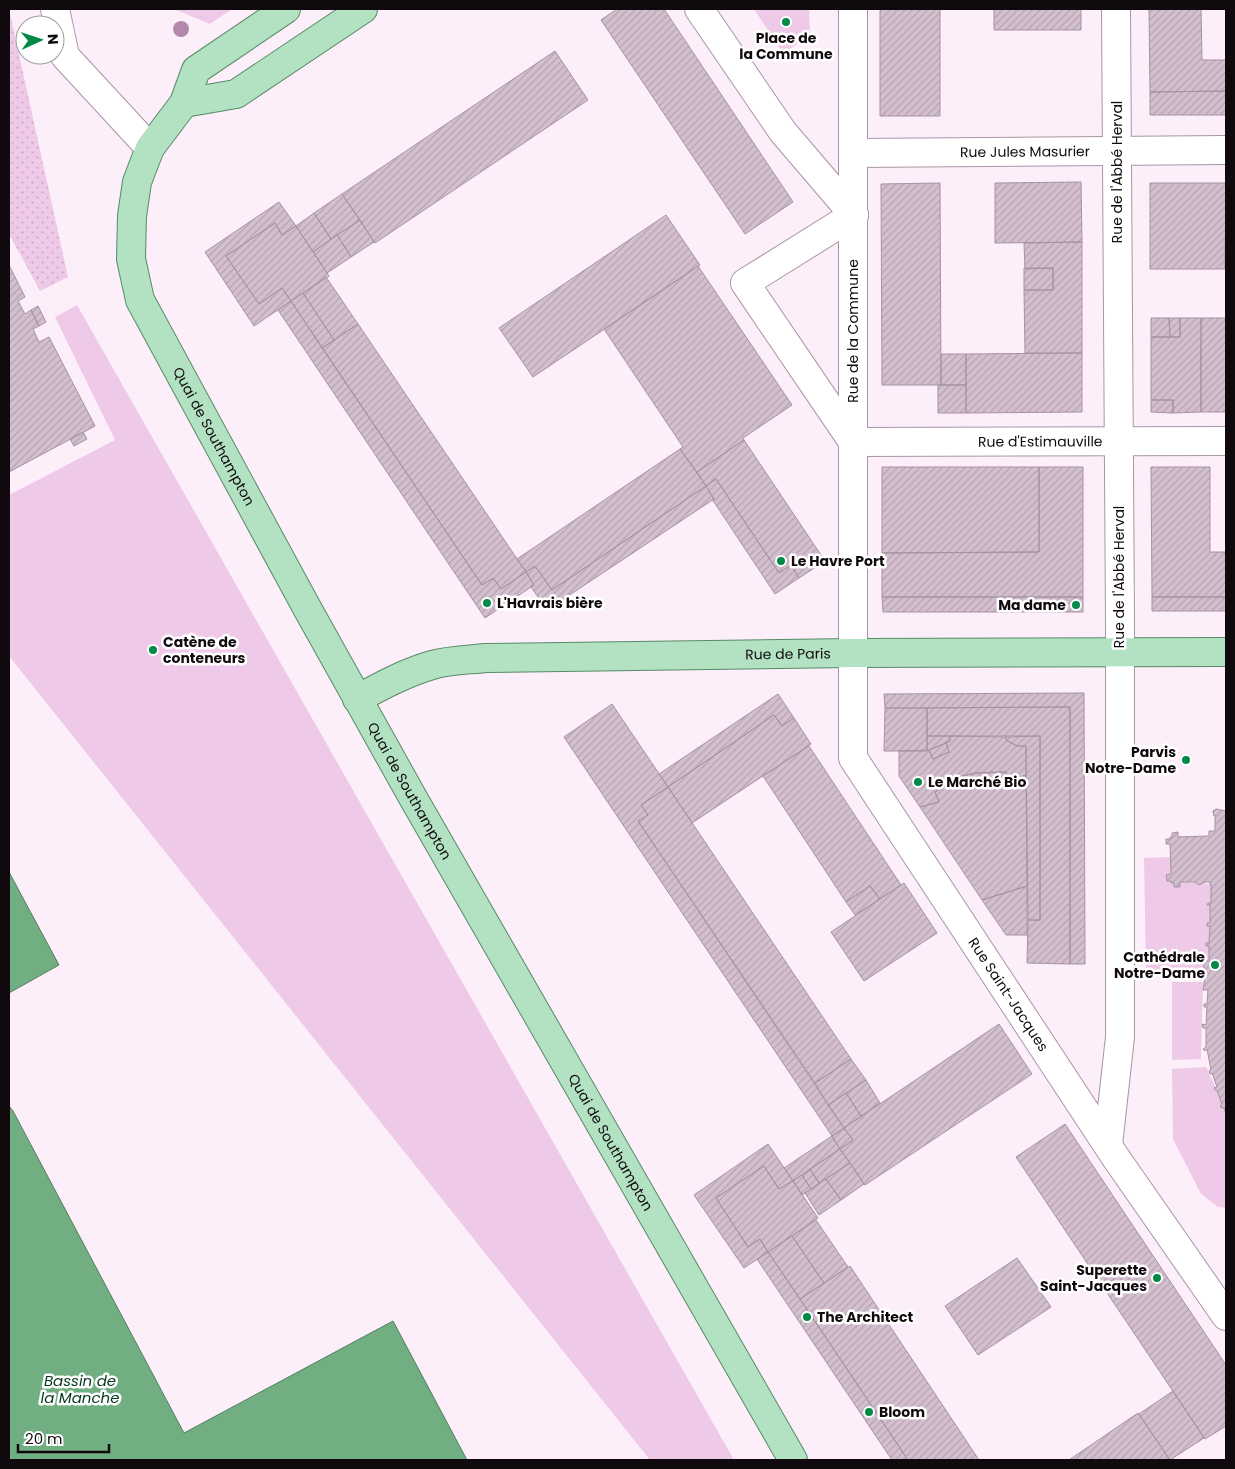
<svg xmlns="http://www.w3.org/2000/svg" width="1235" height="1469" font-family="Poppins,sans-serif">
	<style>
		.grass { fill: #efcae8 }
		.park { fill: url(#park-dots) }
		.water { fill: #71af83; stroke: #547e60 }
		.building { fill: url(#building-hatch); stroke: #a692a2 }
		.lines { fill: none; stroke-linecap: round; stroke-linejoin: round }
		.minor-casing { stroke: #a995a5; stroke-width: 30 }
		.major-casing { stroke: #588a67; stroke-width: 30 }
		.minor { stroke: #fff; stroke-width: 28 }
		.major { stroke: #b2e2c1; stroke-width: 28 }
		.tree { fill: #b288ad }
		.poi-dot { fill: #018a47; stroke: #fff; stroke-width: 2 }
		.labels { text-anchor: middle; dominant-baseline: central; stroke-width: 5; stroke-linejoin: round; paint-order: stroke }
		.poi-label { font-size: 14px; font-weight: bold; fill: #100a0f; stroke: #fff; text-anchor: start }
		.street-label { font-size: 14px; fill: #100a0f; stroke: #fff }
		.water-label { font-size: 15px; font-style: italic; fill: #04371a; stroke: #fff }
	</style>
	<defs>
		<pattern id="park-dots" width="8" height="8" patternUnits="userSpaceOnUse" patternTransform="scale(1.25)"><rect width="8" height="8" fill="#efcae8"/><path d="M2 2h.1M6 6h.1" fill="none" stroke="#ccacc6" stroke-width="1.8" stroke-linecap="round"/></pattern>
		<pattern id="building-hatch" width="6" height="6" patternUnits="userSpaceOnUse" patternTransform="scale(1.25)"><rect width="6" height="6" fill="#d4bfcf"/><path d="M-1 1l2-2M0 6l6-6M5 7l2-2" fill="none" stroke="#b5a3b1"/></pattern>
	</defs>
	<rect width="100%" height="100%" fill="#fceffa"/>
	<path class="grass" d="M 174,9 L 232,9 L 210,24 Z
		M 754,9 L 809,9 L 810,36 L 783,53 Z
		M 77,305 L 734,1460 L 650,1460 L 9,656 L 9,495 L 115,440 L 55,317 Z
		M 1170,857 L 1174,887 L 1180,887 L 1180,882 L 1211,884 L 1211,903 L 1208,903 L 1207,905 L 1210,905 L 1210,923 L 1207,923 L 1207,926 L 1210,926 L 1209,943 L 1206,943 L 1206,946 L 1209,946 L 1209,961 L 1204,961 L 1204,969 L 1146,971 L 1144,858 Z
		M 1172,982 L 1203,982 L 1201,1059 L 1172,1060 Z
		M 1206,1067 L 1226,1109 L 1226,1208 L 1218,1207 L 1201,1194 L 1173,1139 L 1172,1069 Z"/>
	<path class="park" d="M 9,9 L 68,277 L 40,291 L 9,234 Z"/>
	<path class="water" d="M 9,872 L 59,965 L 9,993 Z
		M 9,1106 L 13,1111 L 184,1433 L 393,1321 L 467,1460 L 9,1460 Z"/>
	<path class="building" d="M 617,9 L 664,9 L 793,202 L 745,234 L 601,20 Z
		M 880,9 L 940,9 L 940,116 L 880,116 Z
		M 994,9 L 1081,9 L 1081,30 L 994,30 Z
		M 1149,9 L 1201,9 L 1202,60 L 1226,60 L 1226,91 L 1150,92 Z
		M 555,51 L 588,100 L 375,243 L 342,194 Z
		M 1226,91 L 1226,115 L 1150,115 L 1150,92 Z
		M 1081,182 L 1082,242 L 995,243 L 995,183 Z
		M 940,183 L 941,385 L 882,385 L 881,184 Z
		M 1150,183 L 1226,183 L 1225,269 L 1150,269 Z
		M 342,194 L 360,220 L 331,239 L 314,213 Z
		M 279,202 L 296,226 L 282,235 L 275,223 L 226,256 L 259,304 L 282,288 L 291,301 L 254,326 L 205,252 Z
		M 314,213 L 331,239 L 313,252 L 296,226 Z
		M 666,215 L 700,265 L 533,377 L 499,328 Z
		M 360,220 L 374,242 L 351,257 L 337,235 Z
		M 275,223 L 282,235 L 296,226 L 329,276 L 291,301 L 282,288 L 259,304 L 226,256 Z
		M 337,235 L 351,257 L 327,273 L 313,252 Z
		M 1082,242 L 1082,353 L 1025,353 L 1024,290 L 1053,290 L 1053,268 L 1025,269 L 1024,243 Z
		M 9,265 L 25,297 L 18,301 L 25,314 L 31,310 L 39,326 L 33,329 L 39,342 L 49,337 L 95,426 L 9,472 Z
		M 698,266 L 792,405 L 743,438 L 744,440 L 697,472 L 680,449 L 683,447 L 604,329 Z
		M 1024,268 L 1053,268 L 1053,290 L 1024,290 Z
		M 326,277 L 358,324 L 334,340 L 303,293 Z
		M 303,293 L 334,340 L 322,348 L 291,301 Z
		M 291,301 L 482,585 L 493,578 L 501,589 L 526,572 L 534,585 L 485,618 L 278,310 Z
		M 38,306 L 46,322 L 39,326 L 31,310 Z
		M 1151,318 L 1169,318 L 1170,337 L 1151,337 Z
		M 1169,318 L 1180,318 L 1180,337 L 1170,337 Z
		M 1180,318 L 1201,318 L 1201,412 L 1173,413 L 1173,400 L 1151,400 L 1151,337 L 1180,337 Z
		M 1201,318 L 1226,318 L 1226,412 L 1201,412 Z
		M 358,324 L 526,572 L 501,589 L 493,578 L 482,585 L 322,348 Z
		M 1082,353 L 1082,412 L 966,413 L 966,354 Z
		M 941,354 L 966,354 L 966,385 L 941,385 Z
		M 938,385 L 966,385 L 966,413 L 938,413 Z
		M 1151,400 L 1173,400 L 1173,413 L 1151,412 Z
		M 83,432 L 87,439 L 74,446 L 70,439 Z
		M 744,440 L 825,561 L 799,578 L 791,565 L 779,573 L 716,479 L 706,486 L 697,472 Z
		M 680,449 L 706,486 L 552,590 L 535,566 L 526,572 L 517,559 Z
		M 882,467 L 1039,467 L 1039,552 L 882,553 Z
		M 1039,467 L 1083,467 L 1083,597 L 882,597 L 882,553 L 1039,552 Z
		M 1151,467 L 1210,467 L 1210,552 L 1226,552 L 1226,597 L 1152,597 Z
		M 716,479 L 779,573 L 791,565 L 799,578 L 775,594 L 712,499 L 714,499 L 706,486 Z
		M 706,486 L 714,499 L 547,610 L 531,587 L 534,585 L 526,572 L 535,566 L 552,590 Z
		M 882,597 L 1083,597 L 1083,612 L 883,612 Z
		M 1152,597 L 1226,597 L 1226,611 L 1152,611 Z
		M 1084,693 L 1085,964 L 1070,964 L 1070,707 L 885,708 L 884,694 Z
		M 778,694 L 794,718 L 782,726 L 774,715 L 668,787 L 659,774 Z
		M 612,704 L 668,787 L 641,805 L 648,815 L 638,821 L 844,1128 L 832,1136 L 564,737 Z
		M 1070,707 L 1070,964 L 1027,963 L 1028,920 L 1040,920 L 1040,736 L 927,736 L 927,708 Z
		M 885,708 L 927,708 L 927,751 L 884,751 Z
		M 774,715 L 782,726 L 794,718 L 811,744 L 692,823 L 668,787 Z
		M 927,736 L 950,736 L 950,741 L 927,751 Z
		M 950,736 L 1005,737 L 1006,740 L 1017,746 L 1026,746 L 1026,775 L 1009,781 L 1006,772 L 975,773 L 962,776 L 935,792 L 939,802 L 920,807 L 899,776 L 899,751 L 929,750 L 933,759 L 949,752 L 946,743 L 950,741 Z
		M 1040,736 L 1040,920 L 1028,920 L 1026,746 L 1017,746 L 1006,740 L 1005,737 Z
		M 946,743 L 949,752 L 933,759 L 929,750 Z
		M 809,746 L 901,885 L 880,899 L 870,886 L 846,902 L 763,776 Z
		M 1006,772 L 1009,781 L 1026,775 L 1027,886 L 982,900 L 920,807 L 939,802 L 935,792 L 962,776 L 975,773 Z
		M 668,787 L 851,1059 L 815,1083 L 638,821 L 648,815 L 641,805 Z
		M 1216,809 L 1226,811 L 1226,1113 L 1223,1107 L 1221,1108 L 1220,1106 L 1222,1105 L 1217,1090 L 1215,1090 L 1214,1088 L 1217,1087 L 1212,1073 L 1210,1074 L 1209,1071 L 1211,1070 L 1207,1049 L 1205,1051 L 1203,1049 L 1206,1047 L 1206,1028 L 1203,1028 L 1202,1024 L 1206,1025 L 1207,1007 L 1204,1007 L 1204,1004 L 1207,1004 L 1208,990 L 1203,990 L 1206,971 L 1204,969 L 1204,961 L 1209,961 L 1209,946 L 1206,946 L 1206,943 L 1209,943 L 1210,926 L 1207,926 L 1207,923 L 1210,923 L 1210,905 L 1207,905 L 1208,903 L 1211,903 L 1211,884 L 1210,884 L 1210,882 L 1205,882 L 1199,885 L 1195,882 L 1180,882 L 1180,887 L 1174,887 L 1174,883 L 1171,883 L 1171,881 L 1167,881 L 1166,875 L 1171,874 L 1170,844 L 1166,844 L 1166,839 L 1170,839 L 1170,837 L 1172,837 L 1172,833 L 1178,832 L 1178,837 L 1209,836 L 1209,831 L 1215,831 L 1215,815 L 1214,816 L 1213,811 Z
		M 904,883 L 937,933 L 864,981 L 831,932 Z
		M 870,886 L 880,899 L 855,915 L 846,902 Z
		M 1027,886 L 1027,935 L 1006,935 L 982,900 Z
		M 999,1024 L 1032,1074 L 865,1185 L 840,1149 L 853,1140 L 844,1128 Z
		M 851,1059 L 866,1080 L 828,1105 L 815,1083 Z
		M 866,1080 L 880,1103 L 861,1116 L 846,1093 Z
		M 846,1093 L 861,1116 L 844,1128 L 828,1105 Z
		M 1065,1124 L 1226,1365 L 1226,1426 L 1205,1439 L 1016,1157 Z
		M 844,1128 L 853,1140 L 840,1149 L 832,1136 Z
		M 832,1136 L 840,1149 L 793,1181 L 784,1168 Z
		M 768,1144 L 793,1181 L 779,1189 L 764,1166 L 716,1198 L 748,1247 L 760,1239 L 768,1252 L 744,1268 L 694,1195 Z
		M 840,1149 L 850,1163 L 819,1183 L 810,1169 Z
		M 850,1163 L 864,1184 L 841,1200 L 826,1179 Z
		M 764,1166 L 779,1189 L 793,1181 L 818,1218 L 768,1252 L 760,1239 L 748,1247 L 716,1198 Z
		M 810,1169 L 819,1183 L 811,1189 L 802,1175 Z
		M 802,1175 L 811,1189 L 802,1195 L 793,1181 Z
		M 826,1179 L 841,1200 L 819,1215 L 805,1193 Z
		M 816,1220 L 848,1267 L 824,1283 L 792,1236 Z
		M 792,1236 L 824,1283 L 800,1299 L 768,1252 Z
		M 768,1252 L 800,1299 L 908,1460 L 892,1460 L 757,1259 Z
		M 1017,1258 L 1051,1307 L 978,1355 L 945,1306 Z
		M 850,1266 L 979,1460 L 908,1460 L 800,1299 Z
		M 1173,1391 L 1204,1438 L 1170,1460 L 1139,1414 Z
		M 1138,1413 L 1170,1460 L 1069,1460 Z"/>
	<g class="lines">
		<defs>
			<g id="minor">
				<path d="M 55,9 L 65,56 L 150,148"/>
				<path d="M 699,9 L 783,132 L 854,215"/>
				<path id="s1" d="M 853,9 L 853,758 L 1116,1158 L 1226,1316"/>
				<path id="s2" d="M 854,153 L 1226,150"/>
				<path id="s3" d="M 854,215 L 745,283 L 853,442 L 1226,441"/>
				<path d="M 1108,1145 L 1120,1037 L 1120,622 L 1116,9"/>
			</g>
			<g id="major">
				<path id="s4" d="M 286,9 L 196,70 L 184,103 L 150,148 L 137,182 L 132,216 L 131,259 L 140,300 L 307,608 L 412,796 L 793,1460"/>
				<path d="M 184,103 L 236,94 L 363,9"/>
				<path id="s5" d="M 357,699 C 381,686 405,673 432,665 C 449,660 468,660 486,658 L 852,653 L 1226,652"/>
			</g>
		</defs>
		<use href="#minor" class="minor-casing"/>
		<use href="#major" class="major-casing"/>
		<use href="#minor" class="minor"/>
		<use href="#major" class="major"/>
	</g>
	<circle class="tree" cx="181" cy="29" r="8"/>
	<g class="poi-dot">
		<circle cx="786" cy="22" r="5"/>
		<circle cx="781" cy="561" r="5"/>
		<circle cx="487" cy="603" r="5"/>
		<circle cx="1076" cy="605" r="5"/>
		<circle cx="153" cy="650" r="5"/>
		<circle cx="1186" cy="760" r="5"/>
		<circle cx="918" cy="782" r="5"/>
		<circle cx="1215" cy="965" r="5"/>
		<circle cx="1157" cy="1278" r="5"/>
		<circle cx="807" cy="1317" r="5"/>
		<circle cx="869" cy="1412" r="5"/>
	</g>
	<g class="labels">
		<g class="poi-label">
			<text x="786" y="38" text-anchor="middle">Place de<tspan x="786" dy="16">la Commune</tspan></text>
			<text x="791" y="561">Le Havre Port</text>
			<text x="497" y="603">L'Havrais bière</text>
			<text x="1066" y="605" text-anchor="end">Ma dame</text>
			<text x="163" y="642">Catène de<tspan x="163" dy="16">conteneurs</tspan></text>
			<text x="1176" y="752" text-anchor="end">Parvis<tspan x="1176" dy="16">Notre-Dame</tspan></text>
			<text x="928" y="782">Le Marché Bio</text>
			<text x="1205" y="957" text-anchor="end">Cathédrale<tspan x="1205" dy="16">Notre-Dame</tspan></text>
			<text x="1147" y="1270" text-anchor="end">Superette<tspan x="1147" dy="16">Saint-Jacques</tspan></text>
			<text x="817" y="1317">The Architect</text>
			<text x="879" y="1412">Bloom</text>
		</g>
		<g class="street-label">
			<text stroke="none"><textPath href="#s2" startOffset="171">Rue Jules Masurier</textPath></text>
			<text transform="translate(1117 172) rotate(-90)">Rue de l'Abbé Herval</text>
			<text transform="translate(853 331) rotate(-90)">Rue de la Commune</text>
			<text stroke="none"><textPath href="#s4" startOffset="511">Quai de Southampton</textPath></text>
			<text stroke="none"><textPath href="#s3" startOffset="508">Rue d'Estimauville</textPath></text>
			<text transform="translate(1119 577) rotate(-90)">Rue de l'Abbé Herval</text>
			<text stroke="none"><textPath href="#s5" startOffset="439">Rue de Paris</textPath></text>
			<text stroke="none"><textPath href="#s4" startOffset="916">Quai de Southampton</textPath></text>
			<text stroke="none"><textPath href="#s1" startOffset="1032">Rue Saint-Jacques</textPath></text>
			<text stroke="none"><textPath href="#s4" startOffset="1321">Quai de Southampton</textPath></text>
		</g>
		<g class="water-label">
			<text x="80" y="1380">Bassin de<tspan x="80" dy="17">la Manche</tspan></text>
		</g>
	</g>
	<rect width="1235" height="1469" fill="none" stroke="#100a0f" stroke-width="20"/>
	<g transform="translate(40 40) rotate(87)"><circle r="24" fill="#ffffff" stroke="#9f9d9f"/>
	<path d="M0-4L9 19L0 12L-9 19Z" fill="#018a47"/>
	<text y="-8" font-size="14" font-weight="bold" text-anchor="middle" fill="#100a0f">N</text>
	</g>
	<path d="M18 1444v8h91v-8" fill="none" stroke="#100a0f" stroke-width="2.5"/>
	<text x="25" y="1444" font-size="15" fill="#100a0f" stroke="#ffffff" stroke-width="4" paint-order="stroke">20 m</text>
</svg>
